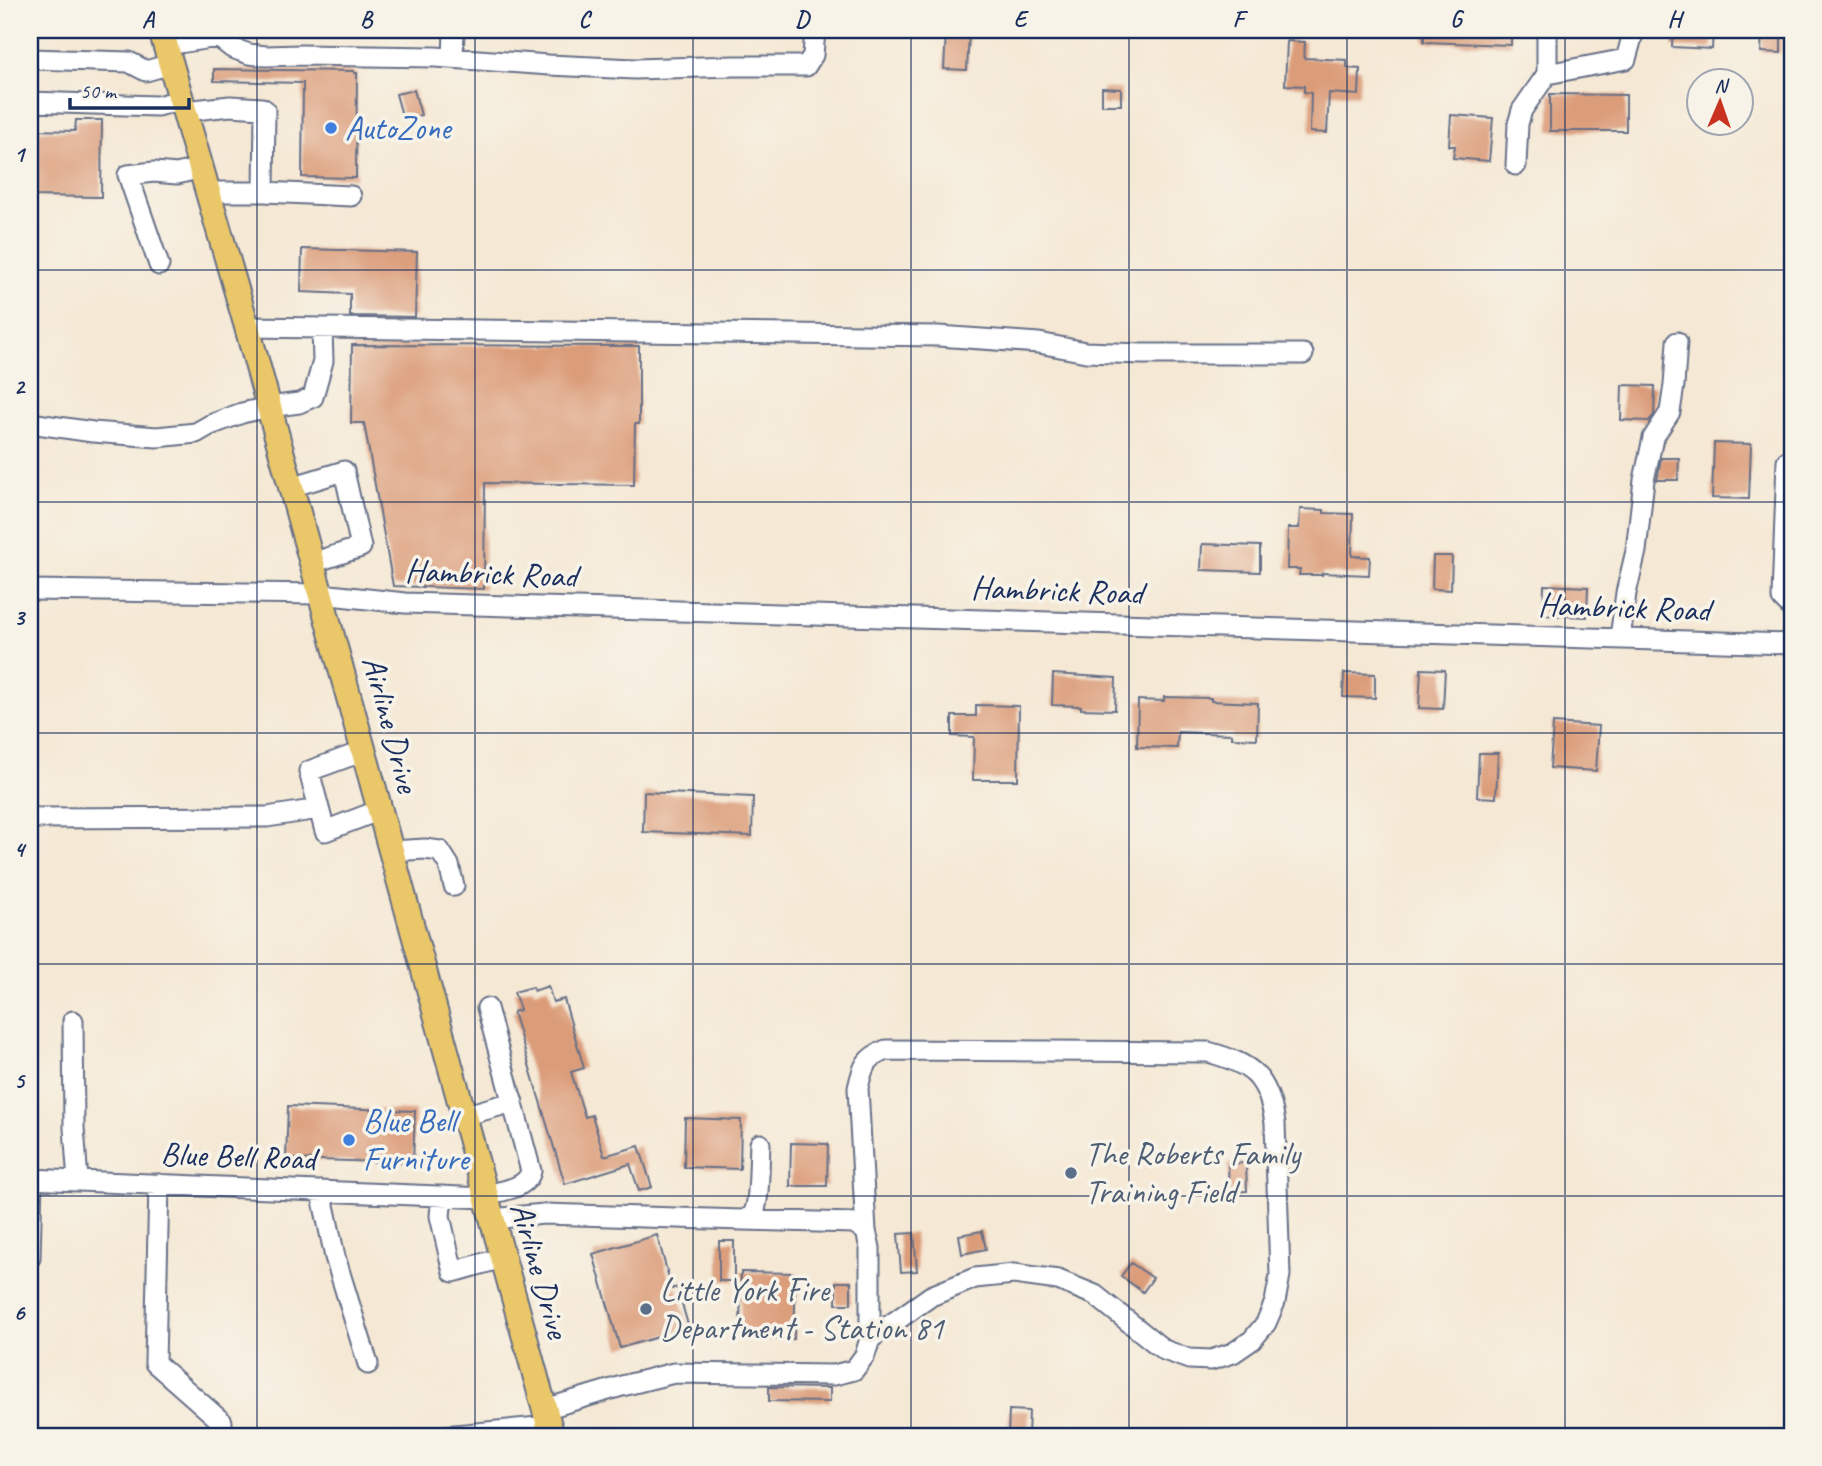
<svg xmlns="http://www.w3.org/2000/svg" width="1822" height="1466" font-family="Caveat,sans-serif">
	<style>
		.building { fill: #db9c79 }
		.lines { fill: none; stroke-linecap: round; stroke-linejoin: round }
		.minor-casing { stroke: #677087; stroke-width: 23 }
		.major-casing { stroke: #677087; stroke-width: 28 }
		.minor { stroke: #fff; stroke-width: 19 }
		.major { stroke: #eac769; stroke-width: 24 }
		.grid { fill: none; stroke: #1b2f5e; stroke-width: 2; stroke-opacity: 0.55 }
		.shop-dot { fill: #3f7fe0; stroke: #f7f3e8; stroke-width: 2.5 }
		.service-dot { fill: #5c6f8a; stroke: #f7f3e8; stroke-width: 2.5 }
		.labels { text-anchor: middle; dominant-baseline: central; stroke-width: 7; stroke-linejoin: round; paint-order: stroke }
		.shop-label { font-size: 33px; fill: #366cbe; stroke: #f7f3e8; text-anchor: start }
		.street-label { font-size: 33px; fill: #1b2f5e; stroke: #f7f3e8 }
		.service-label { font-size: 33px; fill: #4e5e75; stroke: #f7f3e8; text-anchor: start }
		.neatline { fill: none; stroke: #1b2f5e; stroke-width: 2.5 }
		.grid-label { font-size: 23px; text-anchor: middle; font-weight: bold; fill: #1b2f5e }
	</style>
	<rect width="100%" height="100%" fill="#f7f3e8"/>
	<filter id="ink" filterUnits="userSpaceOnUse"><feTurbulence type="fractalNoise" baseFrequency=".0143" numOctaves="2"/><feDisplacementMap in="SourceGraphic" scale="14" xChannelSelector="R" yChannelSelector="G"/><feConvolveMatrix kernelMatrix="1 2 1 2 8 2 1 2 1" color-interpolation-filters="sRGB"/></filter>
	<filter id="wash" filterUnits="userSpaceOnUse"><feTurbulence type="fractalNoise" baseFrequency=".00686" numOctaves="4" result="noise"/><feDisplacementMap in="SourceGraphic" scale="28" xChannelSelector="R" yChannelSelector="G"/><feGaussianBlur stdDeviation="1.57" result="paint"/><feColorMatrix in="noise" values="0 0 0 0 0 0 0 0 0 0 0 0 0 0 0 0 0 1.4 0 .05"/><feComposite in="paint" operator="in"/></filter>
	<g filter="url(#wash)">
		<rect width="100%" height="100%" fill="#f5e8d4"/>
		<g id="blocks">
			<path class="building" d="M 1424,30 L 1511,30 L 1511,45 L 1424,42 Z
				M 1673,30 L 1713,30 L 1712,49 L 1672,47 Z
				M 1762,30 L 1781,30 L 1781,53 L 1761,52 Z
				M 946,32 L 969,33 L 967,70 L 944,69 Z
				M 1287,41 L 1305,42 L 1304,58 L 1347,60 L 1347,68 L 1360,69 L 1359,95 L 1329,93 L 1327,133 L 1310,132 L 1311,93 L 1304,92 L 1304,86 L 1285,85 Z
				M 214,69 L 354,71 L 354,73 L 357,73 L 356,178 L 302,177 L 303,83 L 214,81 Z
				M 1102,88 L 1121,89 L 1121,105 L 1102,105 Z
				M 414,90 L 421,115 L 403,119 L 396,94 Z
				M 1550,94 L 1626,95 L 1626,131 L 1550,131 Z
				M 1451,115 L 1493,118 L 1489,161 L 1453,158 L 1455,146 L 1449,146 Z
				M 76,120 L 102,120 L 101,197 L 30,196 L 30,130 L 75,131 Z
				M 302,249 L 417,252 L 415,317 L 350,316 L 350,294 L 301,292 Z
				M 352,345 L 639,346 L 639,424 L 635,424 L 634,485 L 485,483 L 484,589 L 393,586 L 364,423 L 351,423 Z
				M 1622,385 L 1655,386 L 1654,415 L 1649,421 L 1621,420 Z
				M 1714,443 L 1751,444 L 1749,499 L 1712,498 Z
				M 1661,458 L 1679,458 L 1678,480 L 1657,480 Z
				M 1300,509 L 1324,510 L 1324,513 L 1353,514 L 1352,556 L 1370,557 L 1369,575 L 1322,573 L 1322,575 L 1299,575 L 1300,569 L 1287,569 L 1288,528 L 1299,528 Z
				M 1202,544 L 1260,546 L 1260,572 L 1201,570 Z
				M 1433,556 L 1452,556 L 1451,590 L 1432,589 Z
				M 1544,585 L 1588,587 L 1587,617 L 1543,615 Z
				M 1421,669 L 1445,670 L 1443,709 L 1419,708 Z
				M 1344,673 L 1375,674 L 1375,698 L 1343,697 Z
				M 1053,674 L 1116,678 L 1115,710 L 1081,709 L 1081,706 L 1052,705 Z
				M 1164,697 L 1211,698 L 1211,701 L 1258,703 L 1257,739 L 1232,738 L 1232,734 L 1178,732 L 1177,748 L 1137,747 L 1138,700 L 1164,701 Z
				M 976,705 L 1019,706 L 1018,780 L 973,780 L 974,737 L 952,736 L 952,716 L 976,716 Z
				M 1553,723 L 1599,726 L 1596,771 L 1550,768 Z
				M 1479,753 L 1498,753 L 1496,798 L 1477,797 Z
				M 644,792 L 753,797 L 752,836 L 643,832 Z
				M 548,986 L 553,1002 L 564,999 L 584,1068 L 571,1072 L 585,1117 L 592,1115 L 604,1156 L 639,1146 L 652,1187 L 639,1191 L 630,1164 L 565,1184 L 513,1012 L 520,1010 L 514,992 L 533,987 L 534,991 Z
				M 288,1106 L 415,1111 L 413,1163 L 286,1159 Z
				M 685,1118 L 741,1120 L 740,1169 L 684,1167 Z
				M 791,1143 L 828,1144 L 827,1186 L 790,1186 Z
				M 1246,1163 L 1247,1191 L 1229,1192 L 1228,1164 Z
				M 982,1231 L 986,1249 L 962,1254 L 959,1235 Z
				M 914,1233 L 917,1271 L 901,1272 L 898,1234 Z
				M 657,1235 L 672,1289 L 677,1287 L 689,1328 L 620,1348 L 593,1254 Z
				M 719,1241 L 734,1241 L 734,1281 L 719,1281 Z
				M 1131,1263 L 1153,1278 L 1143,1292 L 1121,1276 Z
				M 741,1272 L 796,1273 L 794,1339 L 740,1338 Z
				M 836,1282 L 851,1282 L 851,1304 L 836,1304 Z
				M 769,1387 L 830,1388 L 830,1402 L 769,1401 Z
				M 1009,1410 L 1029,1411 L 1028,1436 L 1008,1436 Z"/>
		</g>
	</g>
	<g filter="url(#ink)">
		<use href="#blocks" fill-opacity="0" stroke="#677087" stroke-width="2"/>
		<g class="lines">
			<defs>
				<path id="minor" d="M 1547,30 L 1547,74
					M 166,45 L 218,37 L 232,48 L 249,54 L 266,56 L 301,55 L 435,57 L 549,65 L 635,69 L 734,66 L 806,66 L 813,55 L 815,30
					M 453,58 L 454,30
					M 30,59 L 129,62 L 146,71 L 171,64
					M 30,102 L 157,106 L 182,100
					M 185,111 L 230,106 L 262,108 L 265,110 L 264,192 L 208,192
					M 1516,165 L 1518,124 L 1522,110 L 1547,74 L 1626,59 L 1634,30
					M 264,192 L 351,196
					M 159,265 L 128,175 L 154,172 L 177,174 L 201,168
					M 247,327 L 938,336 L 1039,343 L 1086,352 L 1142,354 L 1303,354
					M 30,423 L 93,432 L 157,437 L 196,433 L 210,425 L 242,413 L 269,407 L 299,403 L 313,397 L 323,361 L 322,328
					M 1787,461 L 1782,598 L 1792,608
					M 291,487 L 344,471 L 361,547 L 312,563
					M 30,590 L 321,594 L 405,603 L 1792,644
					M 1620,638 L 1626,593 L 1636,551 L 1644,480 L 1653,438 L 1670,412 L 1674,385 L 1677,342
					M 364,751 L 309,771 L 325,831 L 380,810
					M 30,818 L 267,817 L 319,809
					M 392,851 L 425,849 L 440,851 L 449,865 L 454,886
					M 73,1021 L 74,1128 L 78,1181
					M 463,1116 L 513,1102
					M 30,1179 L 486,1198
					M 159,1184 L 155,1363 L 222,1422 L 221,1436
					M 321,1191 L 335,1257 L 368,1364
					M 485,1195 C 500,1191 527,1189 531,1171 L 487,1008
					M 442,1196 L 440,1216 L 453,1272 L 502,1258
					M 491,1219 L 544,1214 L 743,1220 C 748,1218 750,1218 753,1214 C 760,1204 759,1158 760,1144
					M 866,1231 L 858,1088 C 863,1066 865,1058 886,1050 L 1208,1052 C 1252,1064 1268,1076 1275,1123 L 1280,1275 L 1275,1302 L 1266,1323 L 1252,1340 L 1233,1353 L 1211,1360 L 1189,1359 L 1164,1350 L 1095,1295 L 1058,1280 L 1014,1274 L 975,1278 L 931,1296 L 870,1339
					M 30,1258 L 32,1179
					M 545,1409 L 622,1386 L 674,1373 L 834,1375 L 854,1370 L 865,1355 L 870,1339 L 870,1248 L 866,1231 L 854,1223 L 743,1220
					M 444,1436 L 549,1426"/>
				<path id="major" d="M 161,30 L 247,327 L 552,1436"/>
			</defs>
			<use href="#minor" class="minor-casing"/>
			<use href="#major" class="major-casing"/>
			<use href="#minor" class="minor"/>
			<use href="#major" class="major"/>
		</g>
	</g>
	<path class="grid" d="M 257,30 L 257,1436M 475,30 L 475,1436M 693,30 L 693,1436M 911,30 L 911,1436M 1129,30 L 1129,1436M 1347,30 L 1347,1436M 1565,30 L 1565,1436M 30,270 L 1792,270M 30,502 L 1792,502M 30,733 L 1792,733M 30,964 L 1792,964M 30,1196 L 1792,1196"/>
	<g class="shop-dot">
		<circle cx="331" cy="128" r="7"/>
		<circle cx="349" cy="1140" r="7"/>
	</g>
	<g class="service-dot">
		<circle cx="1071" cy="1173" r="7"/>
		<circle cx="646" cy="1309" r="7"/>
	</g>
	<g class="labels">
		<g class="shop-label">
			<text x="345" y="128">AutoZone</text>
			<text x="363" y="1121">Blue Bell<tspan x="363" dy="38">Furniture</tspan></text>
		</g>
		<g class="street-label">
			<text transform="translate(491 573) rotate(2)">Hambrick Road</text>
			<text transform="translate(1057 590) rotate(2)">Hambrick Road</text>
			<text transform="translate(1624 607) rotate(2)">Hambrick Road</text>
			<text transform="translate(391 724) rotate(75)">Airline Drive</text>
			<text transform="translate(238 1156) rotate(2)">Blue Bell Road</text>
			<text transform="translate(540 1270) rotate(74)">Airline Drive</text>
		</g>
		<g class="service-label">
			<text x="1085" y="1154">The Roberts Family<tspan x="1085" dy="38">Training Field</tspan></text>
			<text x="660" y="1290">Little York Fire<tspan x="660" dy="38">Department - Station 81</tspan></text>
		</g>
	</g>
	<rect width="1822" height="1466" fill="none" stroke="#f7f3e8" stroke-width="77"/>
	<g transform="translate(1720 102) rotate(2)"><circle r="33" fill="#f7f3e8" stroke="#9fa5b1" stroke-width="2"/>
	<path d="M0-5L12 26L0 18L-12 26Z" fill="#c8321e"/>
	<text y="-10" font-size="19" font-weight="bold" text-anchor="middle" fill="#1b2f5e">N</text>
	</g>
	<path d="M70 98v10h119v-10" fill="none" stroke="#1b2f5e" stroke-width="3.5"/>
	<text x="80" y="98" font-size="21" fill="#1b2f5e" stroke="#f7f3e8" stroke-width="5" paint-order="stroke">50 m</text>
	<rect x="38" y="38" width="1746" height="1390" class="neatline"/>
	<g class="grid-label">
		<text x="148" y="27">A</text>
		<text x="366" y="27">B</text>
		<text x="584" y="27">C</text>
		<text x="802" y="27">D</text>
		<text x="1020" y="27">E</text>
		<text x="1238" y="27">F</text>
		<text x="1456" y="27">G</text>
		<text x="1674" y="27">H</text>
		<text x="19" y="162">1</text>
		<text x="19" y="394">2</text>
		<text x="19" y="625">3</text>
		<text x="19" y="857">4</text>
		<text x="19" y="1088">5</text>
		<text x="19" y="1320">6</text>
	</g>
</svg>
